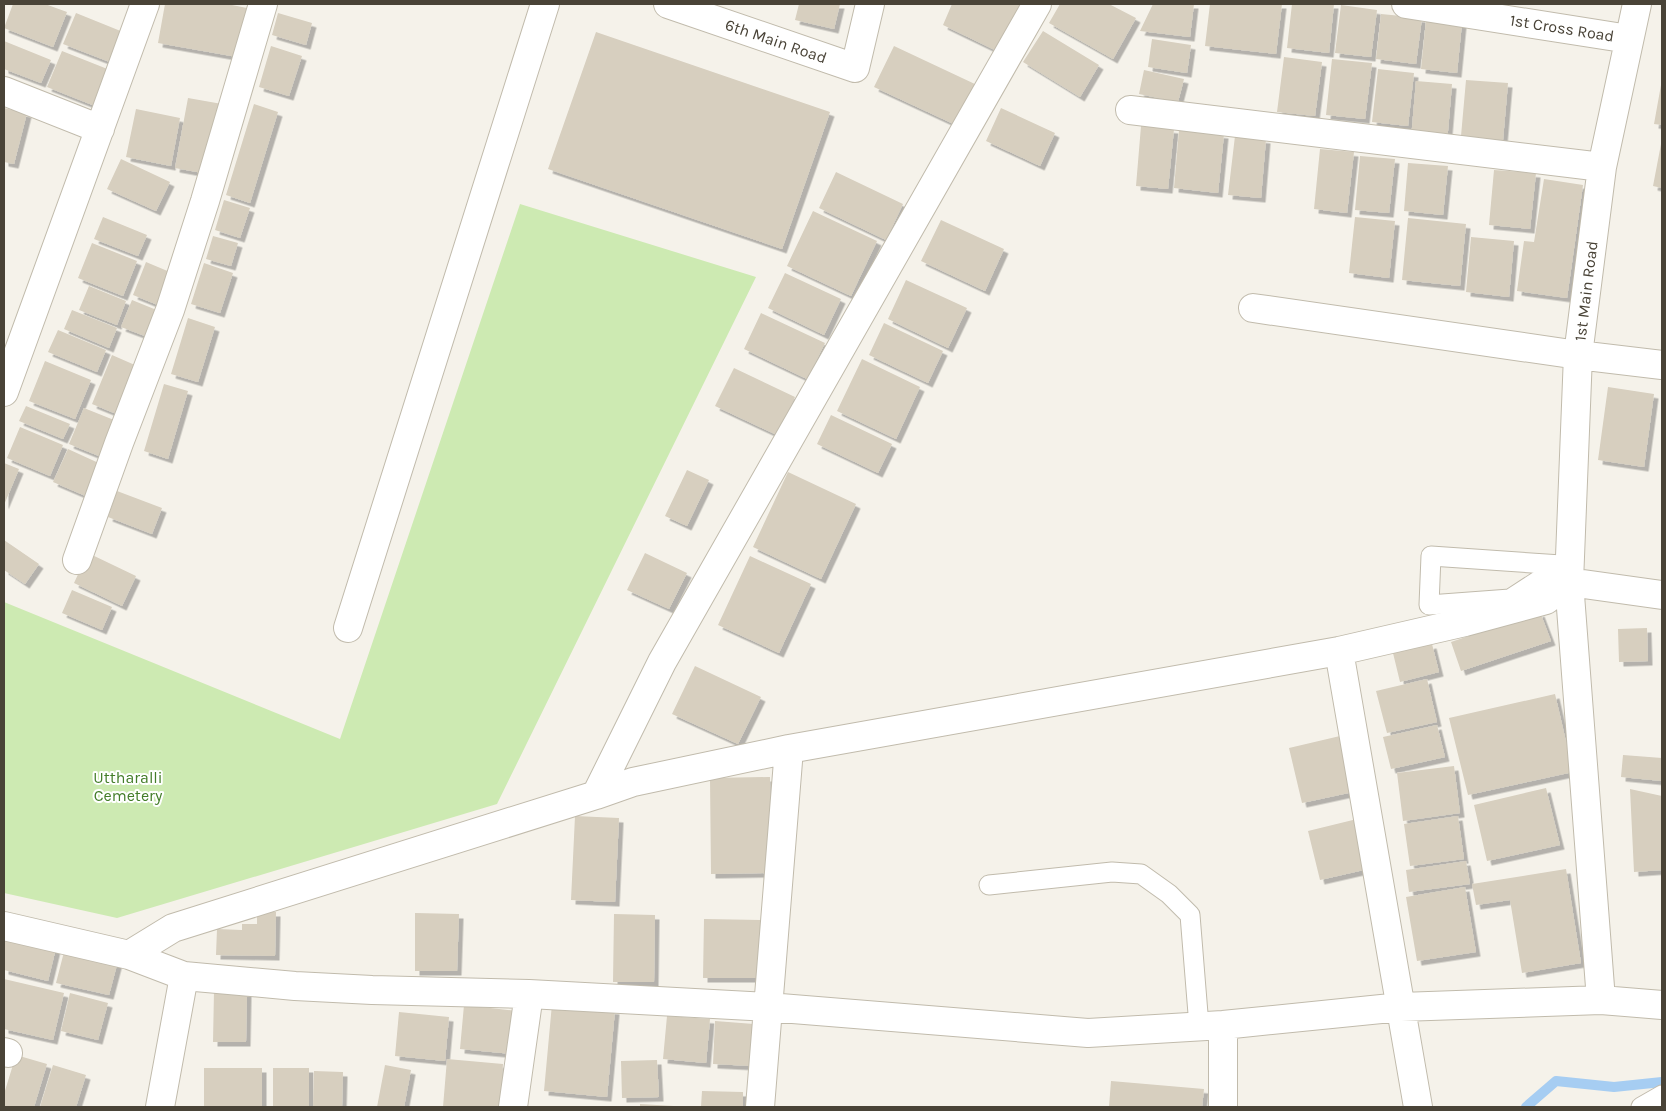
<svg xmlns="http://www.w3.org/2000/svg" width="1666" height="1111" font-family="Karla,sans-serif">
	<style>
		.green { fill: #cdeab2 }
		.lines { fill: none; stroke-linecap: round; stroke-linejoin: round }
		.stream { stroke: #a6cdf2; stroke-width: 10 }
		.building { fill: #d7cfbf; filter: url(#shadow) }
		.service-casing { stroke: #c1bbac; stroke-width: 21 }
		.minor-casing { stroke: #c1bbac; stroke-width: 30 }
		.service { stroke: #fff; stroke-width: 19 }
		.minor { stroke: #fff; stroke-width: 28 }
		.labels { text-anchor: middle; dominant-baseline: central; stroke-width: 4; stroke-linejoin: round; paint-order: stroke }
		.street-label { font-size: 16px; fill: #494337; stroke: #fff }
		.park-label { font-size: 16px; fill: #437d29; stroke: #fff }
	</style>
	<defs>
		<filter id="shadow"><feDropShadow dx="4.5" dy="4.5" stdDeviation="0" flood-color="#0004"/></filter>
	</defs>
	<rect width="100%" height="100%" fill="#f5f2ea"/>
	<path class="green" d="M 520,204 L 756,277 L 497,804 L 117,918 L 4,893 L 4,602 L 340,739 Z"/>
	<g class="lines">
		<path class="stream" d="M 1526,1107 L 1556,1081 L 1614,1087 L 1662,1082"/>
	</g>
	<path class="building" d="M 13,4 L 45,4 L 67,12 L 53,47 L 4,28 Z
		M 165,4 L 227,4 L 247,8 L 237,57 L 158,43 Z
		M 799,4 L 840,4 L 834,29 L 795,20 Z
		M 952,4 L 1019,4 L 1021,5 L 999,52 L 943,25 Z
		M 1060,4 L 1109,4 L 1136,18 L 1113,59 L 1049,23 Z
		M 1153,4 L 1194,4 L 1190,37 L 1140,31 Z
		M 1210,4 L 1282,4 L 1276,54 L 1205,46 Z
		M 1292,4 L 1334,4 L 1329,53 L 1287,48 Z
		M 1341,5 L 1377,10 L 1371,57 L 1335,53 Z
		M 76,13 L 128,34 L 115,64 L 63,44 Z
		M 278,13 L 312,23 L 306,45 L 272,35 Z
		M 1381,14 L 1422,18 L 1416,64 L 1376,59 Z
		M 1426,20 L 1462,23 L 1457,73 L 1421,69 Z
		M 1043,31 L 1099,65 L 1080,97 L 1023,62 Z
		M 596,32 L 830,112 L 782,249 L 548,169 Z
		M 1152,39 L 1191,45 L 1187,73 L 1148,67 Z
		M 4,41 L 51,60 L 41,83 L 4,69 Z
		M 271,46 L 302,56 L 289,96 L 259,87 Z
		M 894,46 L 977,85 L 958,126 L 874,87 Z
		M 62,51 L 115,72 L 100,108 L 47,87 Z
		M 1284,57 L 1322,62 L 1315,116 L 1277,112 Z
		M 1332,59 L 1372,63 L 1365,119 L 1326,115 Z
		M 1378,69 L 1414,73 L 1408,126 L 1372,122 Z
		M 1144,70 L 1184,79 L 1178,102 L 1139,94 Z
		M 1466,80 L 1508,83 L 1503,140 L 1461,136 Z
		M 1416,81 L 1452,84 L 1447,143 L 1411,139 Z
		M 1661,85 L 1662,85 L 1662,125 L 1654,124 Z
		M 188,98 L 222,104 L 208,174 L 175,168 Z
		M 254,104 L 278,112 L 250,203 L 226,195 Z
		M 4,108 L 27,113 L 14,164 L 4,162 Z
		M 1001,108 L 1055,133 L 1040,166 L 986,141 Z
		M 136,109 L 180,118 L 171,166 L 126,157 Z
		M 1141,126 L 1174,129 L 1168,189 L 1136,186 Z
		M 1179,130 L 1224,134 L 1218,193 L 1174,188 Z
		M 1235,136 L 1266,139 L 1261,198 L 1228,195 Z
		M 1661,144 L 1662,144 L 1662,188 L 1653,186 Z
		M 1320,149 L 1354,152 L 1347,213 L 1314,209 Z
		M 1360,156 L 1395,159 L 1389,213 L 1355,210 Z
		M 121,159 L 170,182 L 156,211 L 107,189 Z
		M 1408,163 L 1448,166 L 1443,215 L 1404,211 Z
		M 1494,170 L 1536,173 L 1530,229 L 1489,225 Z
		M 836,172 L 903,204 L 886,240 L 819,208 Z
		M 1544,179 L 1583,185 L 1567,298 L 1517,291 L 1524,241 L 1534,242 Z
		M 224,200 L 250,208 L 240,238 L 215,230 Z
		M 813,211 L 877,241 L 851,296 L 787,266 Z
		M 103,217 L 147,235 L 138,256 L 94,239 Z
		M 1355,217 L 1395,221 L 1389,278 L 1349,273 Z
		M 1408,218 L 1466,224 L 1460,286 L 1402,280 Z
		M 941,220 L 1004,249 L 985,291 L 921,261 Z
		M 213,236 L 238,243 L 231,266 L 206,259 Z
		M 1471,237 L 1514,241 L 1509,297 L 1466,292 Z
		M 92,243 L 137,261 L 123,296 L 78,278 Z
		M 146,262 L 177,275 L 163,307 L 133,295 Z
		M 204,263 L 233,273 L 220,313 L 191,304 Z
		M 785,273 L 841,299 L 824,335 L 768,308 Z
		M 906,280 L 967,308 L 948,348 L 888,319 Z
		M 89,286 L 126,301 L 117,325 L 79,310 Z
		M 132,300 L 164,313 L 153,339 L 121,327 Z
		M 72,310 L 117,328 L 109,348 L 64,329 Z
		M 761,313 L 825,343 L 807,379 L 744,349 Z
		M 188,318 L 215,327 L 198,382 L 171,374 Z
		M 884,323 L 943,351 L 928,383 L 869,355 Z
		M 58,330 L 106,350 L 97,372 L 48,352 Z
		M 112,355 L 144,369 L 124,417 L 92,404 Z
		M 862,359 L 920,387 L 896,439 L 837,411 Z
		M 45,361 L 91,380 L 75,419 L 29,401 Z
		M 734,368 L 795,397 L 777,435 L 715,406 Z
		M 164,384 L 188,391 L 168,459 L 144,451 Z
		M 1608,387 L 1654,394 L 1644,467 L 1598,460 Z
		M 26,406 L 70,424 L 63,439 L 19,421 Z
		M 84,408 L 119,422 L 104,458 L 69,444 Z
		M 831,415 L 892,444 L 878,473 L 817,444 Z
		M 20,427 L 63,445 L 50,476 L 7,458 Z
		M 68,449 L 103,465 L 88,497 L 53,482 Z
		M 4,463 L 19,469 L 4,505 Z
		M 687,470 L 709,480 L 687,526 L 665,516 Z
		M 788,472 L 856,504 L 821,579 L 753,547 Z
		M 117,491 L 162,508 L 152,534 L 108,517 Z
		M 4,540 L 39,564 L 25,584 L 4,570 Z
		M 88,553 L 136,576 L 122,606 L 74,583 Z
		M 645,553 L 687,573 L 669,609 L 627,590 Z
		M 750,556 L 811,584 L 779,653 L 718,625 Z
		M 72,590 L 112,607 L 102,630 L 62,613 Z
		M 1540,612 L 1551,641 L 1461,671 L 1451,642 Z
		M 1647,628 L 1648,661 L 1619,662 L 1618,629 Z
		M 1432,644 L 1439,672 L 1400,682 L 1393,653 Z
		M 695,666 L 761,697 L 738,744 L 672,714 Z
		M 1427,679 L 1437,722 L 1387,733 L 1376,691 Z
		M 1555,694 L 1573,772 L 1468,795 L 1449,718 Z
		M 1437,725 L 1445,757 L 1391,769 L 1383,737 Z
		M 1340,736 L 1353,792 L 1302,803 L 1289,748 Z
		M 1623,755 L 1662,758 L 1662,781 L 1621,777 Z
		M 1454,766 L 1460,813 L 1403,821 L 1397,773 Z
		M 770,777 L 771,873 L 711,874 L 710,778 Z
		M 1546,788 L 1560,845 L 1487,861 L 1474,805 Z
		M 1630,789 L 1662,796 L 1662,870 L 1634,872 Z
		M 575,816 L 619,818 L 615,902 L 571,900 Z
		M 1458,816 L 1464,859 L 1410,866 L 1404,824 Z
		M 1357,819 L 1368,869 L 1320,880 L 1308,831 Z
		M 1466,861 L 1470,884 L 1409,892 L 1406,870 Z
		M 1566,869 L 1581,963 L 1522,973 L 1510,900 L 1476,905 L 1472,884 Z
		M 1465,887 L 1476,952 L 1417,961 L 1406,897 Z
		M 257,912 L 276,912 L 275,956 L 216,955 L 217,929 L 242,930 L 242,924 L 257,924 Z
		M 415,913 L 459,914 L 457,971 L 415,971 Z
		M 614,914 L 655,915 L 654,982 L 613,982 Z
		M 704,919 L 761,920 L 760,978 L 703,978 Z
		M 4,935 L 56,948 L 48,981 L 4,970 Z
		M 65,948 L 118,961 L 109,995 L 56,983 Z
		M 4,979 L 64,993 L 53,1040 L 4,1029 Z
		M 214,991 L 247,992 L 246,1042 L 213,1042 Z
		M 70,993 L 108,1003 L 98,1040 L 61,1031 Z
		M 552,1004 L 615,1010 L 607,1097 L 544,1091 Z
		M 464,1005 L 517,1011 L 513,1054 L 460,1049 Z
		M 399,1012 L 449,1017 L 445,1061 L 395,1056 Z
		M 667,1016 L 710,1019 L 706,1063 L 663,1059 Z
		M 715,1021 L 754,1024 L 752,1066 L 713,1064 Z
		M 16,1055 L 47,1064 L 34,1107 L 4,1107 L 4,1094 Z
		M 447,1059 L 503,1064 L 500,1107 L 443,1107 Z
		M 657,1060 L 659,1097 L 622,1098 L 621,1061 Z
		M 53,1065 L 86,1075 L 76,1107 L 40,1107 Z
		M 385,1065 L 411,1070 L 404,1107 L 377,1107 Z
		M 204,1068 L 262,1068 L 262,1107 L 204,1107 Z
		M 273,1068 L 309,1068 L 309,1107 L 273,1107 Z
		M 314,1071 L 343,1072 L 342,1107 L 313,1107 Z
		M 1111,1081 L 1204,1089 L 1202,1107 L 1109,1107 Z
		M 702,1091 L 743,1092 L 743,1107 L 701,1107 Z
		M 640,1104 L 674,1106 L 673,1107 L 640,1107 Z"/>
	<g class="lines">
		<defs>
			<path id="service" d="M 1561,565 L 1431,556 L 1429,605 L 1510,599 L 1570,560
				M 989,885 L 1112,872 L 1141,874 L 1169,894 L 1190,915 L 1199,1026
				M 1641,1107 L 1662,1095"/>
			<path id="minor" d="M 668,4 L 855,68 L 870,4
				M 1406,4 L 1629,39
				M 4,91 L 100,129
				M 1130,110 L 1602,167
				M 1253,308 L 1578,355 L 1662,365
				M 4,392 L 145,4
				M 77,560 L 119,443 L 170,310 L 205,201 L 263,4
				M 1569,582 L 1662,595
				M 348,628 L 545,4
				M 1339,651 L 1418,1107
				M 596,795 L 662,662 L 1037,4
				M 4,926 L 129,955 L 184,976 L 295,986 L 372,990 L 529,994 L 768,1007 L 1088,1033 L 1223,1025 L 1401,1007 L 1601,1000 L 1662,1005
				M 129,955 L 173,928 L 596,795 L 633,782 L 789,749 L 1339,651 L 1465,622 L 1546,600 L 1569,582
				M 1601,1000 L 1569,582 L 1578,355 L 1602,167 L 1637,4
				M 4,1052 L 8,1053
				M 160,1107 L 184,976
				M 513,1107 L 529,994
				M 760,1107 L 789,749
				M 1223,1107 L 1223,1025"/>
		</defs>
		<use href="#service" class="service-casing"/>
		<use href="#minor" class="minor-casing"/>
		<use href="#service" class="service"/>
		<use href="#minor" class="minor"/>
	</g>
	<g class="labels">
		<g class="street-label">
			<text transform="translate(1562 28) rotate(9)">1st Cross Road</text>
			<text transform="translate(776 41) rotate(19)">6th Main Road</text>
			<text transform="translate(1586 291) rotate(-83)">1st Main Road</text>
		</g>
		<g class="park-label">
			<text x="128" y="777">Uttharalli<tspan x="128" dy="18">Cemetery</tspan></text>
		</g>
	</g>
	<rect width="1666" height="1111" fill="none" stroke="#494337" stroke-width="10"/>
</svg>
